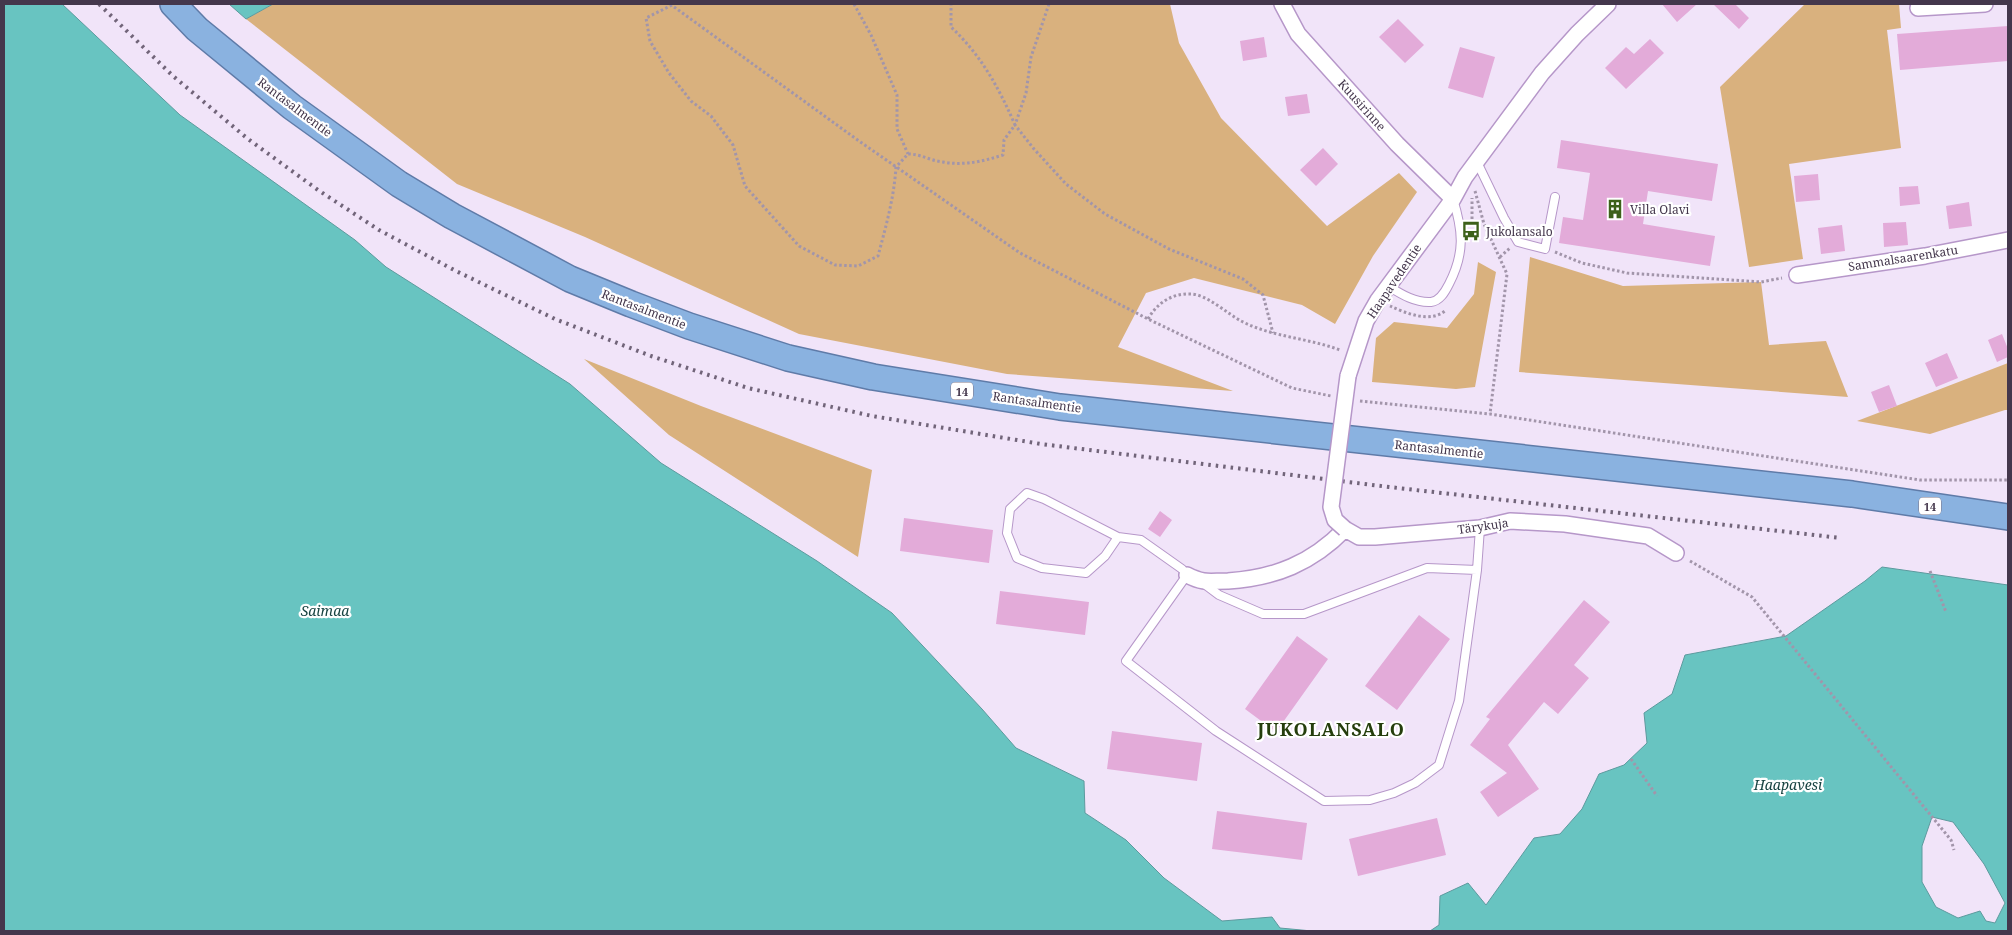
<svg xmlns="http://www.w3.org/2000/svg" width="2012" height="935" font-family="'Noto Serif',serif">
	<style>
		.green { fill: #d9b17e }
		.water { fill: #68c4c1; stroke: #5d9a9e; fill-rule: evenodd }
		.building { fill: #e3abd9 }
		.lines { fill: none; stroke-linecap: round; stroke-linejoin: round }
		.service-casing { stroke: #b697c9; stroke-width: 10 }
		.minor-casing { stroke: #b697c9; stroke-width: 18 }
		.trunk-casing { stroke: #5f7ba8; stroke-width: 28 }
		.path { stroke: #a295aa; stroke-width: 3; stroke-dasharray: 2.5 2.5; stroke-linecap: butt }
		.service { stroke: #fff; stroke-width: 8 }
		.minor { stroke: #fff; stroke-width: 15 }
		.trunk { stroke: #8ab2e0; stroke-width: 25 }
		.rail { stroke: #716479; stroke-width: 4; stroke-dasharray: 2.5 5; stroke-linecap: butt }
		.minor-bridge-casing { stroke: #b697c9; stroke-width: 18; stroke-linecap: butt }
		.minor-bridge { stroke: #fff; stroke-width: 15 }
		.labels { text-anchor: middle; dominant-baseline: central; stroke-width: 4.5; stroke-linejoin: round; paint-order: stroke }
		.shield { fill: #fff; stroke: #7c7382; stroke-width: 1 }
		.shield-label { font-size: 11px; font-weight: bold; fill: #44374c }
		.street-label { font-size: 12px; fill: #44374c; stroke: #fff }
		.poi-label { font-size: 12px; fill: #44374c; stroke: #fff; text-anchor: start }
		.water-label { font-size: 14px; font-style: italic; fill: #184342; stroke: #fff }
		.district-label { font-size: 18px; font-weight: bold; letter-spacing: 1px; fill: #253e0d; stroke: #fff }
	</style>
	<rect width="100%" height="100%" fill="#f1e4f9"/>
	<path class="green" d="M 273,4 L 1170,4 L 1179,43 L 1221,118 L 1327,226 L 1399,173 L 1417,192 L 1373,256 L 1335,324 L 1302,305 L 1194,278 L 1146,293 L 1118,347 L 1233,391 L 1007,374 L 799,334 L 585,237 L 457,184 L 246,19 Z
		M 1805,4 L 1899,4 L 1901,28 L 1887,30 L 1901,148 L 1789,164 L 1803,259 L 1749,267 L 1720,87 Z
		M 1530,257 L 1623,286 L 1761,282 L 1769,345 L 1826,341 L 1848,397 L 1519,372 Z
		M 1478,262 L 1496,272 L 1475,387 L 1456,389 L 1372,382 L 1376,338 L 1394,322 L 1447,328 L 1474,294 Z
		M 584,359 L 701,406 L 872,470 L 858,557 L 669,435 Z
		M 2008,363 L 2008,410 L 2005,410 L 1930,434 L 1857,421 Z"/>
	<path class="water" d="M 4,4 L 62,4 L 180,115 L 355,240 L 386,267 L 570,384 L 661,463 L 817,561 L 892,613 L 982,709 L 1016,748 L 1084,781 L 1085,813 L 1126,840 L 1164,878 L 1222,921 L 1272,917 L 1280,928 L 1312,931 L 4,931 Z
		M 229,4 L 273,4 L 246,19 Z
		M 1882,567 L 2008,585 L 2008,931 L 1430,931 L 1439,925 L 1440,896 L 1468,883 L 1486,905 L 1534,838 L 1560,834 L 1582,809 L 1599,774 L 1624,765 L 1647,743 L 1644,713 L 1672,694 L 1685,655 L 1786,636 L 1865,581 ZM 1932,817 L 1953,822 L 1984,864 L 2005,903 L 1995,923 L 1986,921 L 1980,911 L 1958,918 L 1936,907 L 1922,882 L 1922,846 Z"/>
	<path class="building" d="M 1662,4 L 1697,4 L 1677,22 Z
		M 1713,4 L 1735,4 L 1749,18 L 1739,29 Z
		M 1398,19 L 1424,45 L 1405,63 L 1379,37 Z
		M 2008,26 L 2008,61 L 1900,70 L 1897,34 Z
		M 1264,37 L 1267,57 L 1243,61 L 1240,41 Z
		M 1650,39 L 1664,53 L 1626,89 L 1605,68 L 1626,47 L 1634,54 Z
		M 1460,47 L 1495,57 L 1483,98 L 1448,88 Z
		M 1307,94 L 1310,113 L 1288,116 L 1285,97 Z
		M 1561,140 L 1718,164 L 1712,201 L 1648,191 L 1643,224 L 1715,236 L 1710,266 L 1559,243 L 1563,217 L 1583,220 L 1590,173 L 1557,168 Z
		M 1323,148 L 1338,164 L 1316,186 L 1300,170 Z
		M 1818,174 L 1820,200 L 1796,202 L 1794,176 Z
		M 1918,186 L 1920,204 L 1900,206 L 1899,187 Z
		M 1969,202 L 1972,226 L 1949,229 L 1946,206 Z
		M 1906,222 L 1908,245 L 1884,247 L 1883,223 Z
		M 1842,225 L 1845,251 L 1821,254 L 1818,228 Z
		M 2002,334 L 2008,349 L 2008,357 L 1997,362 L 1988,340 Z
		M 1947,353 L 1958,378 L 1936,387 L 1925,363 Z
		M 1889,385 L 1897,406 L 1879,412 L 1871,392 Z
		M 1160,511 L 1172,520 L 1160,537 L 1148,529 Z
		M 904,518 L 993,530 L 989,563 L 900,551 Z
		M 1000,591 L 1089,602 L 1085,635 L 996,624 Z
		M 1584,600 L 1610,622 L 1574,665 L 1589,678 L 1558,714 L 1544,702 L 1508,745 L 1539,789 L 1498,817 L 1480,792 L 1507,773 L 1470,745 L 1490,719 L 1486,717 Z
		M 1419,615 L 1450,639 L 1397,710 L 1365,686 Z
		M 1297,636 L 1328,659 L 1276,732 L 1245,709 Z
		M 1112,731 L 1202,743 L 1197,781 L 1107,769 Z
		M 1217,811 L 1307,823 L 1302,860 L 1212,849 Z
		M 1437,818 L 1446,855 L 1358,876 L 1349,839 Z"/>
	<g class="lines">
		<defs>
			<path id="service" d="M 1477,162 L 1504,218 L 1518,242 L 1545,249 L 1555,197
				M 1388,286 C 1401,294 1415,303 1431,302 C 1440,301 1445,292 1449,284 C 1465,253 1463,231 1453,199
				M 1118,537 L 1105,556 L 1086,573 L 1042,568 L 1017,558 L 1007,533 L 1010,509 L 1027,493 L 1044,499 L 1118,537 L 1141,540 L 1182,569 L 1187,575 L 1126,661 L 1216,731 L 1324,801 L 1370,800 L 1394,793 L 1415,783 L 1439,765 L 1459,701 L 1477,570 L 1480,528
				M 1203,583 L 1219,595 L 1263,614 L 1304,614 L 1427,568 L 1477,570"/>
			<path id="minor" d="M 1282,4 L 1298,34 L 1397,144 L 1453,199
				M 1918,8 L 1985,4
				M 1797,275 L 1925,256 L 2008,240
				M 1348,376 L 1366,321 L 1378,300 L 1453,199 L 1465,177 L 1542,73 L 1577,34 L 1608,4
				M 1187,575 C 1205,584 1209,581 1228,581 C 1275,578 1312,563 1345,529 L 1359,537 L 1375,537 L 1480,528 L 1510,521 L 1565,524 L 1648,536 L 1676,553"/>
			<path id="trunk" d="M 173,4 L 197,29 L 292,107 L 399,184 L 452,216 L 570,279 L 631,304 L 689,326 L 788,358 L 873,377 L 1060,407 L 1852,494 L 2008,517"/>
		</defs>
		<use href="#service" class="service-casing"/>
		<use href="#minor" class="minor-casing"/>
		<use href="#trunk" class="trunk-casing"/>
		<path class="path" d="M 670,4 L 859,141 L 1020,253 L 1148,319 L 1292,388 L 1331,396
			M 854,4 L 871,35 L 897,95 L 897,129 L 908,154
			M 1049,4 L 1031,57 L 1026,93 L 1015,125 L 1034,149 L 1066,184 L 1105,214 L 1169,249 L 1243,279 L 1263,295 L 1273,333
			M 672,5 L 646,18 L 650,41 L 669,73 L 691,101 L 711,116 L 733,145 L 745,186 L 799,246 L 835,265 L 858,266 L 878,256 C 886,226 894,198 896,167 L 908,154 C 921,154 931,161 943,162 C 964,166 984,161 1003,155 L 1004,140 L 1015,125 C 999,88 981,55 951,27 L 951,4
			M 1475,191 L 1484,224 L 1507,274 L 1490,414
			M 1472,219 L 1472,198
			M 1555,252 L 1582,263 L 1627,273 L 1761,282 L 1782,278
			M 1500,257 L 1510,248
			M 1390,306 C 1406,313 1431,324 1446,310
			M 1148,319 C 1157,303 1172,293 1191,294 C 1206,294 1228,314 1241,321 C 1272,337 1308,338 1340,350
			M 1360,401 L 1490,414 L 1920,480 L 2008,480
			M 1690,561 L 1752,597 L 1951,840 L 1954,850
			M 1930,571 L 1946,612
			M 1631,759 L 1657,796"/>
		<use href="#service" class="service"/>
		<use href="#minor" class="minor"/>
		<use href="#trunk" class="trunk"/>
		<path class="rail" d="M 99,4 L 173,76 L 248,139 L 318,190 L 379,230 L 456,271 L 555,319 L 651,356 L 748,388 L 872,416 L 1041,444 L 1389,487 L 1841,538"/>
		<defs>
			<path id="minor-bridge" d="M 1345,529 L 1335,520 L 1331,507 L 1348,376"/>
		</defs>
		<use href="#minor-bridge" class="minor-bridge-casing"/>
		<use href="#minor-bridge" class="minor-bridge"/>
	</g>
	<defs>
		<symbol id="building-bare" viewBox="-9 -9 18 18"><path d="M-4-6H4V6H1V3H-1V6H-4ZM-2.5-4.3h1.7v1.8h-1.7ZM.8-4.3h1.7v1.8H.8ZM-2.5-1h1.7V.8h-1.7ZM.8-1h1.7V.8H.8Z" fill="#3d611a" stroke="#fff" stroke-width="2.5" paint-order="stroke"/></symbol>
		<symbol id="bus-bare" viewBox="-9 -9 18 18"><path d="M-5-6H5V4H4V6H2V4H-2V6H-4V4H-5ZM-3.5-4V0h7V-4ZM-3.5 1.2v1.5H-2V1.2ZM2 1.2v1.5H3.5V1.2Z" fill="#3d611a" stroke="#fff" stroke-width="2.5" paint-order="stroke"/></symbol>
	</defs>
	<g fill-rule="evenodd">
		<use href="#building-bare" x="1601" y="195" width="28" height="28"/>
		<use href="#bus-bare" x="1457" y="217" width="28" height="28"/>
	</g>
	<g class="labels">
		<g class="shield">
			<rect x="951" y="382.5" width="22" height="17" rx="4"/>
			<rect x="1919" y="497.5" width="22" height="17" rx="4"/>
		</g>
		<g class="shield-label">
			<text x="962" y="391">14</text>
			<text x="1930" y="506">14</text>
		</g>
		<g class="street-label">
			<text transform="translate(1362 105) rotate(48)">Kuusirinne</text>
			<text transform="translate(295 107) rotate(37)">Rantasalmentie</text>
			<text transform="translate(1903 258) rotate(-9)">Sammalsaarenkatu</text>
			<text transform="translate(1394 281) rotate(-56)">Haapavedentie</text>
			<text transform="translate(644 309) rotate(21)">Rantasalmentie</text>
			<text transform="translate(1037 402) rotate(8)">Rantasalmentie</text>
			<text transform="translate(1439 449) rotate(6)">Rantasalmentie</text>
			<text transform="translate(1483 526) rotate(-8)">Tärykuja</text>
		</g>
		<g class="poi-label">
			<text x="1630" y="209">Villa Olavi</text>
			<text x="1486" y="231">Jukolansalo</text>
		</g>
		<g class="water-label">
			<text x="325" y="610">Saimaa</text>
			<text x="1788" y="784">Haapavesi</text>
		</g>
		<g class="district-label">
			<text x="1331" y="729">JUKOLANSALO</text>
		</g>
	</g>
	<rect width="2012" height="935" fill="none" stroke="#44374c" stroke-width="10"/>
</svg>
